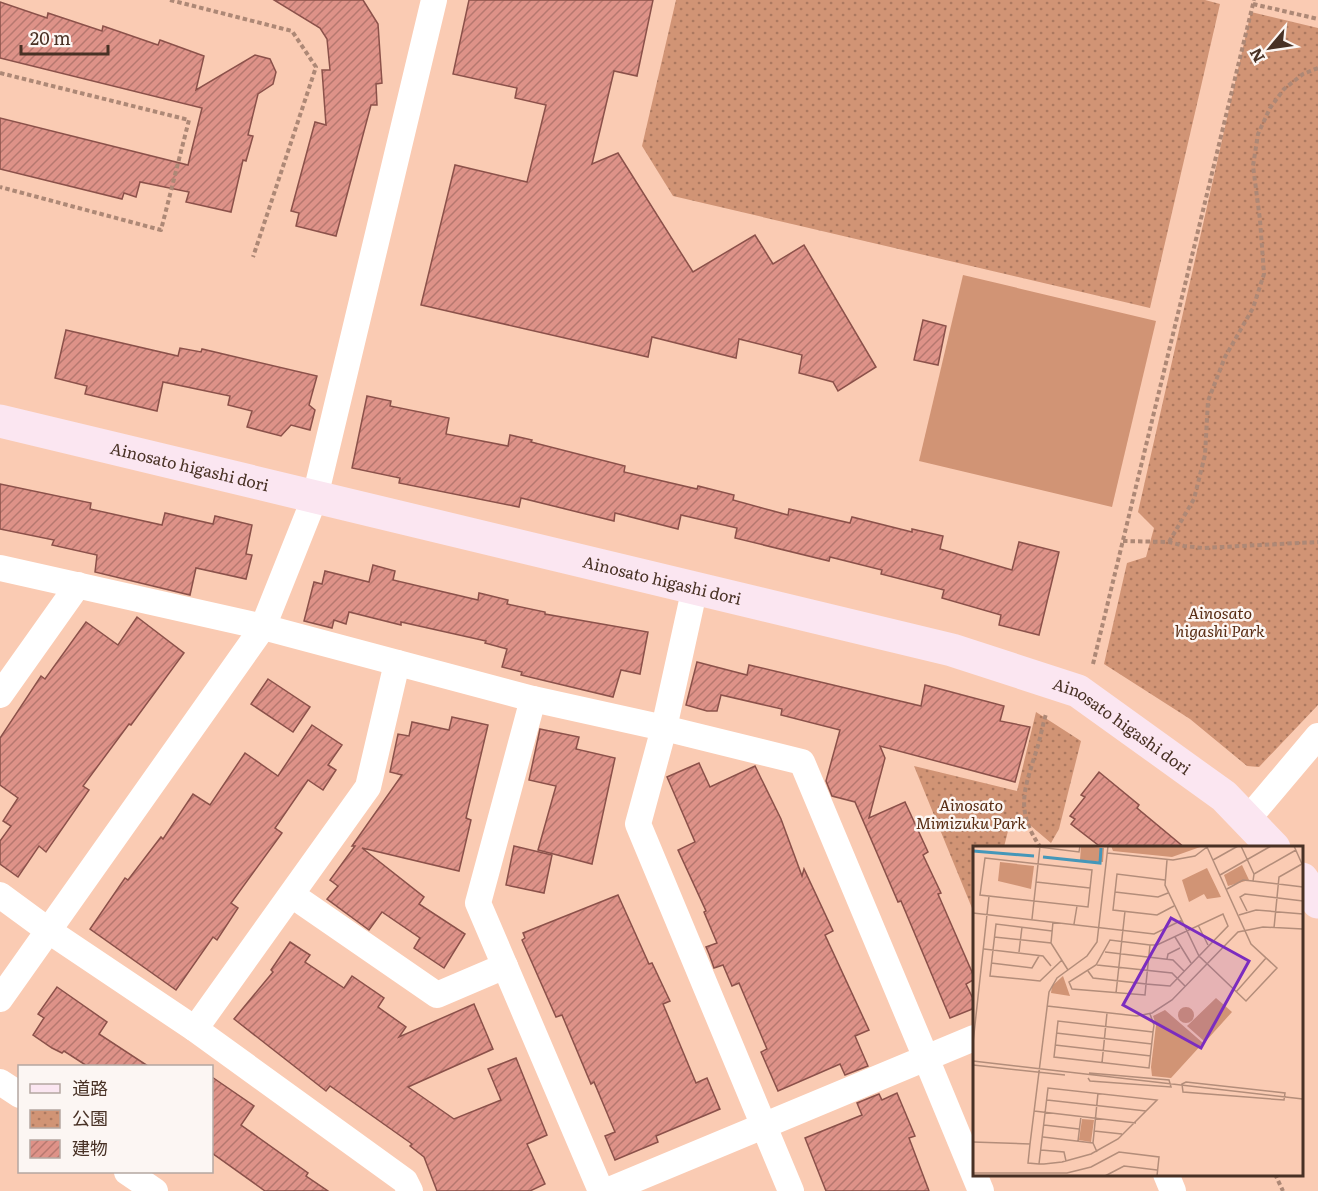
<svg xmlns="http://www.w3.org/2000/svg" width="1318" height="1191" font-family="Literata,'Noto Sans JP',serif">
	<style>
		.grass { fill: #d19475 }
		.park { fill: url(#park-dots) }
		.building { fill: url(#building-hatch); stroke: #8b514a; stroke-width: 1.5 }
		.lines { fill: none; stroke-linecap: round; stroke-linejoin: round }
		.path { stroke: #ad8876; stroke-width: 4; stroke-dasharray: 4.5 3; stroke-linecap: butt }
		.street { stroke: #fff; stroke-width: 26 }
		.secondary { stroke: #fbe6f1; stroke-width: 33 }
		.labels { text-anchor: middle; stroke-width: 5; stroke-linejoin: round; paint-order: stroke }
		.street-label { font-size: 16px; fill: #483125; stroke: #fcf6f3 }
		.park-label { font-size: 16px; font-style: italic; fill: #582c13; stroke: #fcf6f3 }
		.inset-river { fill: none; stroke: #4597b9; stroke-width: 3 }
		.inset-road { fill: none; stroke: #b38d7a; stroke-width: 1.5 }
		.view { fill: #7b2cbf; fill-opacity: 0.15; stroke: #7b2cbf; stroke-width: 3 }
		.inset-edge { fill: none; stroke: #483125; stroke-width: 3 }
	</style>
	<defs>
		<pattern id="park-dots" width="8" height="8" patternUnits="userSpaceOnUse" patternTransform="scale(1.5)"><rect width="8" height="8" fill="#d19475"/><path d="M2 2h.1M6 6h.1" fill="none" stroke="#ac7960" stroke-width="1.8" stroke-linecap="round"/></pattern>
		<pattern id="building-hatch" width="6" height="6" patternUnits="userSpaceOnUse" patternTransform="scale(1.5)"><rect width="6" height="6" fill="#de9288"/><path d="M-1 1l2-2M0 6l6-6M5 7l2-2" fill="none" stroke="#b6786f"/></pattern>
	</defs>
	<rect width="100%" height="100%" fill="#facbb3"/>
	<path class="grass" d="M963,275L1156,321L1112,507L919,461Z"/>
	<g class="park">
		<path d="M676,0H1205L1220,4L1150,308L673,196L642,146Z"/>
		<path d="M1251,12L1318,28V705L1259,767L1247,766L1190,719L1104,664L1127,563L1146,557L1154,528L1138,512Z"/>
		<path d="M1036,712L1081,741L1059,829L1051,843L1031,826L1010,823L1004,847L974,848V913L914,766L1017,791Z"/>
	</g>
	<g class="building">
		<path d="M274,0H363L378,24L382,83L376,84L377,105H371L336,236L296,226L299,213L291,211L315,122L326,125L322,70H330L327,39L320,28Z"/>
		<path d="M469,0H653L637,76L614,71L592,164L618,153L693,272L755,235L773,264L804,245L876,367L838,391L833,382L799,373L802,355L739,339L736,358L652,337L648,357L421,305L455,165L527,182L546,105L515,98L517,88L453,74Z"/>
		<path d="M0,2L47,18L48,13L102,31L103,26L158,45L160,40L204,56L196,90L255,55L270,59L276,72L273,84L258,94L248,135L253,136L246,161L243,160L231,212L186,202L189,192L140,182L136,197L124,193L122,199L0,169V118L188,165L202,108L0,58Z"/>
		<path d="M923,320L946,326L938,365L914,360Z"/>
		<path d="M66,330L178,356L180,348L201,352L202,349L317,376L309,405L315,410L310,430L291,425L281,436L247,427L252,411L228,405L230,396L163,382L157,411L85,394L87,386L55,378Z"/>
		<path d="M367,396L391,401L390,406L449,418L446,434L508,446L510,435L532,440L531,442L625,466L624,472L697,489L698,486L734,495L733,500L788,515L789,509L850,523L852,517L912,532V529L943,536L940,549L1012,570L1019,542L1059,552L1039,635L999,625L1001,615L942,598L944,590L881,574L882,570L830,557L829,561L735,538L737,528L681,515L678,529L615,513L614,521L521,498L519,507L399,483L400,478L352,468Z"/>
		<path d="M0,484L91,503L90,509L162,525L165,513L213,524L215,516L252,525L246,554L252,555L246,579L196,568L190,595L95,572L97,555L52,545L54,540L0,529Z"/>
		<path d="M373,565L395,571L393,580L478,600L479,593L508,600L507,604L545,612V614L648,632L640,674L621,670L613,697L521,675L522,672L502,667L507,649L485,643L486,641L401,622V625L349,612L346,624L334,620L332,628L304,621L314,582L322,584L325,571L369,582Z"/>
		<path d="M137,617L184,653L131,725L129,724L83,786L89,790L46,852L39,846L18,877L0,864V841L11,826L3,821L18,798L0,785V738L41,676L45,679L86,622L118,645Z"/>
		<path d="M697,662L747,675L749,665L921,706L925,685L1004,706L1000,721L1030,727L1015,782L880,746L885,758L869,818L905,802L928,852L923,855L941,893L938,894L975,979L966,984L975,1003V1008L950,1018L901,901L898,902L855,802L832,796L826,781L840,730L781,715L782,709L721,695L717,711H707L686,705Z"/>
		<path d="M268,679L310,707L293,732L251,704Z"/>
		<path d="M452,717L488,725L466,818L471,820L459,871L362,848L424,897L419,904L465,934L444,968L414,948L420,938L382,912L369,930L327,899L338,886L330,880L355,846H352L402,775L390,772L398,734L409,736L412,722L449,730Z"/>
		<path d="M312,725L342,745L328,765L336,770L323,790L308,780L275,828L282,833L231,903L238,908L217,940L213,937L176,990L90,929L125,878L128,880L161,837L163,839L193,794L210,805L245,753L278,776Z"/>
		<path d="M540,729L579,737L576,749L615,758L592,864L538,850L556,786L529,780Z"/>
		<path d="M699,763L710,787L755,766L781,819L802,876L804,869L833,931L825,935L869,1030L855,1036L868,1066L845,1075L840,1064L778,1091L761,1052L767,1049L739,983L732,986L723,965L714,968L709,954L706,947L717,943L704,912L706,911L678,850L695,842L667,777Z"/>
		<path d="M1099,772L1139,805L1137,808L1185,848H1102L1071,824L1075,819L1070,816L1085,797L1081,795Z"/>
		<path d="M514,846L552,855L544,893L506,885Z"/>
		<path d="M618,895L649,964L652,963L670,1001L663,1004L696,1083L707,1078L720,1109L656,1136L658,1142L615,1160L605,1136L615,1132L594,1082L591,1084L562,1015L556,1017L522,940L525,938L523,933Z"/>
		<path d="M290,942L310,955L305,962L344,988L352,976L384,998L378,1007L406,1027L399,1037L474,1004L493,1049L408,1087L454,1119L501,1100L488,1069L516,1058L547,1135L527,1144L545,1184L530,1191H437L424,1157L410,1146L412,1144L330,1086L326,1091L234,1019L273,972L271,970Z"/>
		<path d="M57,987L107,1022L99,1034L148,1066H87L64,1051L62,1053L52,1048L33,1035L44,1018L38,1014Z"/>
		<path d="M212,1077L254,1106L241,1125L308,1173L306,1176L328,1191H265L212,1153Z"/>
		<path d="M897,1093L915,1136L909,1138L929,1191H826L805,1138L862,1115L857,1103L879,1094L882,1100Z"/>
	</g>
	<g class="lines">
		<g class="path">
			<path d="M170,0L292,31L316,67L253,257"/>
			<path d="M1253,4L1318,19"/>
			<path d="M0,73L189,120L161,230L0,187"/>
			<path d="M1123,541L1169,542L1184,546L1203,548L1318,542"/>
			<path d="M1169,542L1194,499L1205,455L1208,401L1225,357L1253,308L1264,274L1260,220L1253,166L1258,134L1270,108L1284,89L1303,74L1318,68"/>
			<path d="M1093,664L1254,0"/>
			<path d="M1041,848C1016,812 1023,793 1035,755C1040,741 1042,727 1046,714"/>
			<path d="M1275,1174L1283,1191"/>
		</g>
		<g class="street">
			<path d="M0,568L263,627L533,699L664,728L802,762L926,1058L607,1191"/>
			<path d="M695,587L664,728L638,824L791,1191"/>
			<path d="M0,695L78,585"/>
			<path d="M533,699L478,903L601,1191"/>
			<path d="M1247,820L1318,736"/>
			<path d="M0,895L49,931L195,1029L405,1181L410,1191"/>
			<path d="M292,895L437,995L505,966"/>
			<path d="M0,999L263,627L315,497L434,0"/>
			<path d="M195,1029L368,787L397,663"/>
			<path d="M974,1038L926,1058L981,1191"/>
			<path d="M0,1082L20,1095"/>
			<path d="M127,1172L155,1191"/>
			<path d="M1166,1174L1173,1191"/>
		</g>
		<g class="secondary">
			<path id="s1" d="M0,421L952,650L1078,691L1224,796L1274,848"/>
			<path d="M1302,879L1318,902"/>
		</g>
	</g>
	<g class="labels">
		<g class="street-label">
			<text dy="6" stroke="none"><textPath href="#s1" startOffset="195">Ainosato higashi dori</textPath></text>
			<text dy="6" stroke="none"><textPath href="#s1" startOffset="681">Ainosato higashi dori</textPath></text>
			<text dy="6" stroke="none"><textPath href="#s1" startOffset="1167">Ainosato higashi dori</textPath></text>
		</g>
		<g class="park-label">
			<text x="1220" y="619">Ainosato<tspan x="1220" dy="18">higashi Park</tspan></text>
			<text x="971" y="811">Ainosato<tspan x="971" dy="18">Mimizuku Park</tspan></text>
		</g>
	</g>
	<g transform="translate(973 846)">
		<rect width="330" height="330" fill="#facbb3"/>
		<path d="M27,16L61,20L58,43L25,35ZM205 169a8 8 0 1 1 16 0a8 8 0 1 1-16 0Z" fill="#d19475"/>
		<path d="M108,0L131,2L130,16L107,14ZM138,0H230L199,11L140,5ZM269,19L276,34L255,40L251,29ZM234,22L248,51L234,53L231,48L216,56L209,34ZM90,130L97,150L78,147L79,140ZM243,152L259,166L232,196L214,180ZM192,164L230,197L198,232L179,230L178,221L183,179L180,170ZM109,273L121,274L118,296L106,294Z" fill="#d19475"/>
		<path class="inset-river" d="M0,5L61,10M70,11L127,17L128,2"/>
		<path class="inset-road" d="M58,0L106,6L107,0M268,0L281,28L280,35L330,41M321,0L329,18M134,7L200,14L222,10L234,1M12,12L119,24L115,61L7,49ZM194,14L192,39L226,110L273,155L304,122L278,98L234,1M240,14L265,0M281,28L323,4M247,29L298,0M192,34L144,28L140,64L184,69L201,60M63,36L117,42M254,43L270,34L280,35M142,46L185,51L195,47M274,65L267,51L272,48L330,55M0,67L181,88L209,74M250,68L255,80L197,140L173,138L177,99H184ZM266,69L283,64L330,68M59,73L67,0M101,78L104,60M225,79L235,99M301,82L306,31L329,18M79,85L23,78L17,130L67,135L89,114M21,91L78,97L95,124M202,91L218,117M78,97L80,76M11,103L70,110L78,120M46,106L49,81M132,106L200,114L211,125M194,113L195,108L207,102M18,117L59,122L66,110M124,119L199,127L212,140M115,125L120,132L173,138L172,149L99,143L96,136L123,119L137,94L177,99M263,146L293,112M143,147L152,65M74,160L164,170L179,167L199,154L265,86L290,81L330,83M177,168L181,179L180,186L176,222L81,211L85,175L180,186M83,187L179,198M0,197L16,50M82,199L178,210M0,215L330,253M129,217L134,167M0,219L92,229M115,232L117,235L198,241L196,234L116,227M213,236L312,247L311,254L210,246L209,238ZM74,254L173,265M61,265L163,277M71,279L106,283M121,285L149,288M70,291L120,297M105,295L108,270M0,296L57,298L76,146L84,132L114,110L124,96L135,0M57,298L55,317L66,318H71L89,316L118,308L145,293L184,254L75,242L66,318M68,304L91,306L93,315M124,306L120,297L125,247M0,327H94L118,321L146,306L186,311L184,330M132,330L151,320L184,324"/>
		<path class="view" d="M198,72L276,115L228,202L150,159Z"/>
		<rect width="330" height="330" class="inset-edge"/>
	</g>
	<rect x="18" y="1065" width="195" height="108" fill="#fcf6f3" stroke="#b4a7a1" stroke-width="1.5"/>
	<rect x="30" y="1084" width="30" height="9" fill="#fbe6f1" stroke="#b4a7a1" stroke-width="1.5"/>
	<text x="72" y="1095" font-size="18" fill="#483125">道路</text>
	<rect x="30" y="1110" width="30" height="18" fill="url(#park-dots)" stroke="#b4a7a1" stroke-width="1.5"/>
	<text x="72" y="1125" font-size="18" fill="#483125">公園</text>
	<rect x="30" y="1140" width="30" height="18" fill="url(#building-hatch)" stroke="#b4a7a1" stroke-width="1.5"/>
	<text x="72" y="1155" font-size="18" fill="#483125">建物</text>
	<g transform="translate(1270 48) rotate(241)" stroke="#fcf6f3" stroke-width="4.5" paint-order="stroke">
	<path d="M0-4.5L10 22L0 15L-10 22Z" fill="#483125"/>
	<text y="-9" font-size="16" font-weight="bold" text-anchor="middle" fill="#483125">N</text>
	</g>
	<path d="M21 45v9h87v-9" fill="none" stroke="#483125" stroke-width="3"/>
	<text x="30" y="45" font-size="18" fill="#483125" stroke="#fcf6f3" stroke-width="4.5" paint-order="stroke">20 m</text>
</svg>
